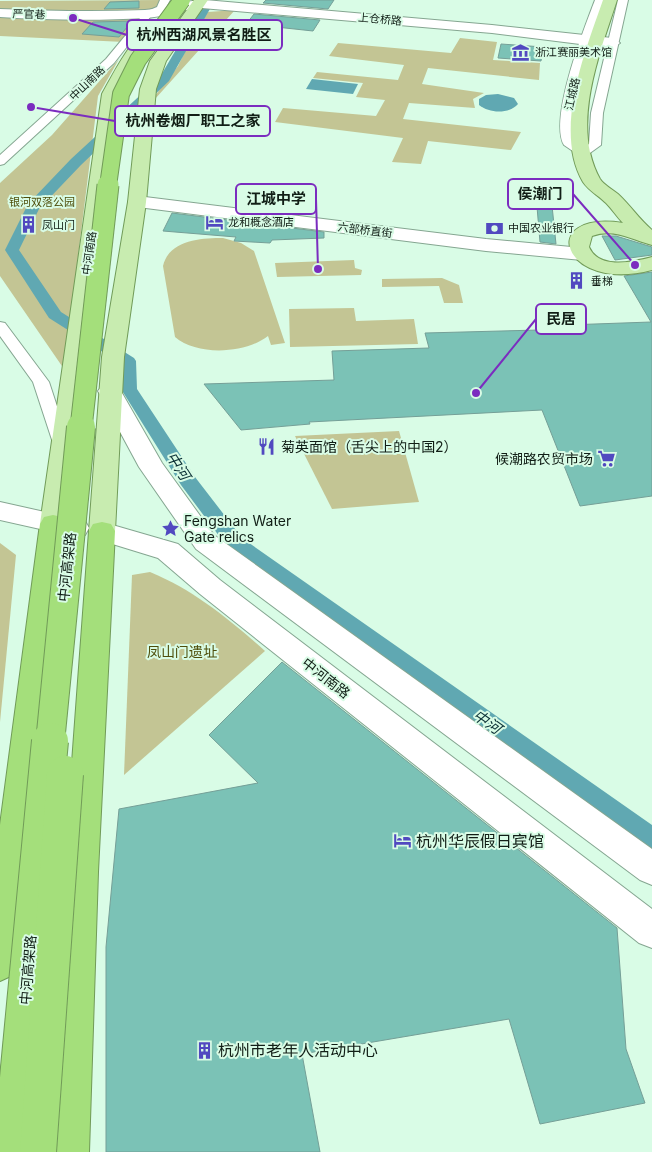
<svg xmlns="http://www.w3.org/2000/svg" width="652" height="1152" font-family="Inter,'Noto Sans SC',sans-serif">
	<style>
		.green { fill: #c3c594 }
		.water { fill: #60a8b2 }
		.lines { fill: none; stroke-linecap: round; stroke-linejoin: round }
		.canal { fill: #60a8b2; fill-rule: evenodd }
		.building { fill: #7bc2b6; stroke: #759f97 }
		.street-casing { stroke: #85a691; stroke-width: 2 }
		.secondary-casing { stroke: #85a691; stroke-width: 2 }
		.primary-casing { stroke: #719b58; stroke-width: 2 }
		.highway-casing { stroke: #719b58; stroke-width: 2 }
		.street { fill: #fff; fill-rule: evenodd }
		.secondary { fill: #fff; fill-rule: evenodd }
		.primary { fill: #c8ecb0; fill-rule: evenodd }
		.highway { fill: #a4df7b; fill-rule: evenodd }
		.highway-bridge-far3-casing { stroke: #719b58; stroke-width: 18; stroke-linecap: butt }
		.highway-bridge-far2-casing { stroke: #719b58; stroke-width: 23; stroke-linecap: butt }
		.highway-bridge-far1-casing { stroke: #719b58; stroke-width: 30; stroke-linecap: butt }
		.highway-bridge-casing { stroke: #719b58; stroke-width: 38; stroke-linecap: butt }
		.highway-bridge-far3 { stroke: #a4df7b; stroke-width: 16 }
		.highway-bridge-far2 { stroke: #a4df7b; stroke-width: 21 }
		.highway-bridge-far1 { stroke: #a4df7b; stroke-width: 28 }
		.highway-bridge { stroke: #a4df7b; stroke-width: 36 }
		.labels { text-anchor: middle; stroke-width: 4; stroke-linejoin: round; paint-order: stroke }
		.far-street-label { font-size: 11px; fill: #111e16; stroke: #d9fce6 }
		.far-poi-label { font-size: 11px; fill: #111e16; stroke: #d9fce6; text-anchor: start }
		.far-park-label { font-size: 11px; fill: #4e4e0b; stroke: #d9fce6 }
		.poi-label { font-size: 14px; fill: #111e16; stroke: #d9fce6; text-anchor: start }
		.street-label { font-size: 14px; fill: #111e16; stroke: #d9fce6 }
		.park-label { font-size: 14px; fill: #4e4e0b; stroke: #d9fce6 }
		.water-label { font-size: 15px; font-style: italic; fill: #0b3035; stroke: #d9fce6 }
		.near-poi-label { font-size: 16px; fill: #111e16; stroke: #d9fce6; text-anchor: start }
		.leader { fill: none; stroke: #7b2cbf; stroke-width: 2 }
		.callout-dot { fill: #7b2cbf; stroke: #d9fce6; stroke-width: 2 }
		.callout { fill: #d9fce6; stroke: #7b2cbf; stroke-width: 2 }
		.callout-label { font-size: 15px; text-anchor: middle; font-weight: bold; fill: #111e16 }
	</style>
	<rect width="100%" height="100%" fill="#d9fce6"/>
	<g class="green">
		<path d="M163,0L124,42L0,36V1Z"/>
		<path d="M235,10L155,99L154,97L178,66L201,19L208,12Z"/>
		<path d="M460,38L497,42L493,60L540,63L539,80L428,68L422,84L484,93L473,99L475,108L409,103L403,119L521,132L511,150L428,141L421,164L392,162L403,138L275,122L283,108L376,116L385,100L356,97L363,83L313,78L317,72L398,80L404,65L329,56L338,43L451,53Z"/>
		<path d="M119,59L98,96L64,369L0,276V183L52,135Z"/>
		<path d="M223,238L241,243L254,251L285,343L271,345L268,336C245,354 197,356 175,337L163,266C169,240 201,238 223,238Z"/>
		<path d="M354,260L355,268L362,270L361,275L277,277L275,263Z"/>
		<path d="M442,278L459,285L463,303H444L439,286L382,287V279Z"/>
		<path d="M354,308L356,321L414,319L418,344L290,347L289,309Z"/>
		<path d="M399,431L419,502L332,509L295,436Z"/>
		<path d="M0,543L16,555L0,722Z"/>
		<path d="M150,572C194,590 230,620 265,651L124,775L132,575Z"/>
	</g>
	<g class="water">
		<path d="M312,79L358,84L353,94L306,89Z"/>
		<path d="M498,94L514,98L518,104L516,106C506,114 489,113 479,105V99L486,95Z"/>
	</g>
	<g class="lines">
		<path class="canal" d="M205,0H215L169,81L81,165L39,209L19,250L61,312L134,358L136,361L137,389L195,477L242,538L652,825V850L643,847L228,548L181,485L121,389L120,363L49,318L5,250L28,204L71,159L160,77Z"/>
	</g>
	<g class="building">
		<path d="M266,0H334L328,9L263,3Z"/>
		<path d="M139,1V8L104,9L110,2Z"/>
		<path d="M254,14L320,20L313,31L276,27L270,35L240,32Z"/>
		<path d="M132,21L119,37L82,34L93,22Z"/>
		<path d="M501,44L543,47L541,61L498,58Z"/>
		<path d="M536,195L551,196L556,244L540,242Z"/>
		<path d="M172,213L324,232V238L272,240L270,243L234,241L236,237L163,231Z"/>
		<path d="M602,236H616L652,247V255L615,260Z"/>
		<path d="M652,272V496L580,506L542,410L309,422L310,424L241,430L204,384L334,380L332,351L429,348L425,333L539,330L538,326L651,322L624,276Z"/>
		<path d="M282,662L617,928L626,1049L645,1103L540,1124L509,1019L302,1054L320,1152H106V947L119,809L258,783L209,735Z"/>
	</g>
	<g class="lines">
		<defs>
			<g id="street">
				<path d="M160,0H170L164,11L151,16L114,63L4,164L0,165V155L106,59L145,12L157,7Z"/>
				<path d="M595,0H605C589,44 569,93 574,141L583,148L589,144L591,113L618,0H628L603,113L601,145L583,158L564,145C549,118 584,29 595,0Z"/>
				<path d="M0,322L5,323L49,382L70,446L68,450H56L54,446L33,382L0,336Z"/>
			</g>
			<g id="secondary">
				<path d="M205,0L492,25L612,38L620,43L612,48L492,33L202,8C182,9 164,17 146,18C97,21 48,20 0,17V9C48,11 97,12 145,10C165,9 182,0 205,0Z"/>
				<path d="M137,196L486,239L582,248L589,250L592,254L589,258L582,260L486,251L130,206L128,202L130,198Z"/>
				<path d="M110,384L118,386L162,463L214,535L652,849V885L640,880L196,549L139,467L98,391L102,386Z"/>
				<path d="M0,502L85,521L89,528L85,535L76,537L0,520Z"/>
				<path d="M102,522L178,544L220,580L652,909V948L639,943L200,594L158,558L93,538L89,531L93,524Z"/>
			</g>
			<g id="primary">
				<path d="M194,0H208L166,61L156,89L146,202L124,357L115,531L111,538L102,540L93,538L89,531L102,357L128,202L140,89L150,61Z"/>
				<path d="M603,0H617C600,53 570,125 600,179C604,185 612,189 618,194C630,205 639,219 652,230V245C632,240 615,228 592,236L589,247C599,270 633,262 652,257V270C563,294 535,210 623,223C617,217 612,209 606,203C598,195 589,191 583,182C553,130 585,52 603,0Z"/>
				<path d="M146,33L154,38L118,94L66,524L62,531L53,533L44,531L40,524L102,94C110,80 131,37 146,33Z"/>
			</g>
			<g id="highway">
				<path d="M53,515L62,517L66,524L18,963L13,975L0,981V825L40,524L44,517Z"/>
				<path d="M102,522L111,524L115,531L98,872L89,1152H49L64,872L89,531L93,524Z"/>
			</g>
		</defs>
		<use href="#street" class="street-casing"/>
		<use href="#secondary" class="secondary-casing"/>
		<use href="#primary" class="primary-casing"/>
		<use href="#highway" class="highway-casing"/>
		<use href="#street" class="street"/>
		<use href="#secondary" class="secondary"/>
		<use href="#primary" class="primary"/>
		<use href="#highway" class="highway"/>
		<defs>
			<path id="highway-bridge-far3" d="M108,186L121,94L138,60L182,0"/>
			<path id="highway-bridge-far2" d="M81,428L108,185"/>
			<path id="highway-bridge-far1" d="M50,743L81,427"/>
			<g id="highway-bridge">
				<path d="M11,1152L50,741"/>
				<path d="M38,1152L65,774"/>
			</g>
		</defs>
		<use href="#highway-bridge-far3" class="highway-bridge-far3-casing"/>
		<use href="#highway-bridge-far2" class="highway-bridge-far2-casing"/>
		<use href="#highway-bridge-far1" class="highway-bridge-far1-casing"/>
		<use href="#highway-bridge" class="highway-bridge-casing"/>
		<use href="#highway-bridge-far3" class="highway-bridge-far3"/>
		<use href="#highway-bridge-far2" class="highway-bridge-far2"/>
		<use href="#highway-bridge-far1" class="highway-bridge-far1"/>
		<use href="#highway-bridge" class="highway-bridge"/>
	</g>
	<defs>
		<symbol id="museum-bare" viewBox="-9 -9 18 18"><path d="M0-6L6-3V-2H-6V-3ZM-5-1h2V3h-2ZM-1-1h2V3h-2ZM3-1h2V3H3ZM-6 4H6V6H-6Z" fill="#5149c0" stroke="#d9fce6" stroke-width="2.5" paint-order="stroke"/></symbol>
		<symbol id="hotel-bare" viewBox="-9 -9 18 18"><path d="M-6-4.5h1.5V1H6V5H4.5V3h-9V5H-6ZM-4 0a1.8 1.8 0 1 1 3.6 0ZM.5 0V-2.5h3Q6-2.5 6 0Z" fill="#5149c0" stroke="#d9fce6" stroke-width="2.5" paint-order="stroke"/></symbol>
		<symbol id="building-bare" viewBox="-9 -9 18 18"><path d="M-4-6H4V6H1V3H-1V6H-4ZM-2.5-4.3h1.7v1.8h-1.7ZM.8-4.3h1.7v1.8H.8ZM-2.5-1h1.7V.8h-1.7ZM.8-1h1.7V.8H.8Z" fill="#5149c0" stroke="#d9fce6" stroke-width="2.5" paint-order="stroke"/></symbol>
		<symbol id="bank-bare" viewBox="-9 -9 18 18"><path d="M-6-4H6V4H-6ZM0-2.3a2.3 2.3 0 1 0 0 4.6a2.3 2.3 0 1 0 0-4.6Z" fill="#5149c0" stroke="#d9fce6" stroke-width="2.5" paint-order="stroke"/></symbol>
		<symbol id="restaurant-bare" viewBox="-9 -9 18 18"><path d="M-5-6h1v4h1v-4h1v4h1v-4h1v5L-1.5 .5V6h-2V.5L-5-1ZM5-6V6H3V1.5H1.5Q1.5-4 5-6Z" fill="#5149c0" stroke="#d9fce6" stroke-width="2.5" paint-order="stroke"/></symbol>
		<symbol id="supermarket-bare" viewBox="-9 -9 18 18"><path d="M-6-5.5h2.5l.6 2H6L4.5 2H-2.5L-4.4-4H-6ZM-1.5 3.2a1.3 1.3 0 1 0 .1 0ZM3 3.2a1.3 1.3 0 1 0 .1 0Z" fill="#5149c0" stroke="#d9fce6" stroke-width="2.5" paint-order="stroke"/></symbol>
		<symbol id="sight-bare" viewBox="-9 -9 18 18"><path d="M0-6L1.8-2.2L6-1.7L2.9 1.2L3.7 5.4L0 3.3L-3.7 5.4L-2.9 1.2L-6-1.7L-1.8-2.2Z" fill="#5149c0" stroke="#d9fce6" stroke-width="2.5" paint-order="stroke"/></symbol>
	</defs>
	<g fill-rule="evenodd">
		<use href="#museum-bare" x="508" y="40" width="25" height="25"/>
		<use href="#hotel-bare" x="202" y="210" width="25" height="25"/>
		<use href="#building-bare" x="16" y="212" width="25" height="25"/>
		<use href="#bank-bare" x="482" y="216" width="25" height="25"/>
		<use href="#building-bare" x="564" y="268" width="25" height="25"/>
		<use href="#restaurant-bare" x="254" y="434" width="25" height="25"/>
		<use href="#supermarket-bare" x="594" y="446" width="25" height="25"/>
		<use href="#sight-bare" x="158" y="516" width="25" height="25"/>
		<use href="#hotel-bare" x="390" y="828" width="25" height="25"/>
		<use href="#building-bare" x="192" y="1038" width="25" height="25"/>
	</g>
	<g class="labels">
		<g class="far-street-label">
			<text transform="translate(29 14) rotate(2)" y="4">严官巷</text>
			<text transform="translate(380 19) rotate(5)" y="4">上仓桥路</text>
			<text transform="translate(87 83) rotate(-44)" y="4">中山南路</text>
			<text transform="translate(572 94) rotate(-77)" y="4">江城路</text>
			<text transform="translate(365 230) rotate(7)" y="4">六部桥直街</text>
			<text transform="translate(89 253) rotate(-82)" y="4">中河南路</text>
		</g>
		<g class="far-poi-label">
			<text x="535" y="56">浙江赛丽美术馆</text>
			<text x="228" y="226">龙和概念酒店</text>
			<text x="42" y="229">凤山门</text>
			<text x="508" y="232">中国农业银行</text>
			<text x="591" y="285">垂梯</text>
		</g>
		<g class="far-park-label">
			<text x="42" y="206">银河双落公园</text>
		</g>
		<g class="poi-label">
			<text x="281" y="452">菊英面馆（舌尖上的中国2）</text>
			<text x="593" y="464" text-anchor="end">候潮路农贸市场</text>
			<text x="184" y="526">Fengshan Water<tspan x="184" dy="16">Gate relics</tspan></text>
		</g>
		<g class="street-label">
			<text transform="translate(67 567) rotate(-84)" y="5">中河高架路</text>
			<text transform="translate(326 678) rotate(38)" y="5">中河南路</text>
			<text transform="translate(28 970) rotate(-85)" y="5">中河高架路</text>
		</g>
		<g class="park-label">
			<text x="182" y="657">凤山门遗址</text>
		</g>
		<g class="water-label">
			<text transform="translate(178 466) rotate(57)" y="5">中河</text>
			<text transform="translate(487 722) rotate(35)" y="5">中河</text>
		</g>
		<g class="near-poi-label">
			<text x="416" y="847">杭州华辰假日宾馆</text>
			<text x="218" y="1056">杭州市老年人活动中心</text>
		</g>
	</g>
	<path class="leader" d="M73 18L127 35M31 107L115 121M635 265L573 194M318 269L316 199M476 393L536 319"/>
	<g class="callout-dot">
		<circle cx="73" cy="18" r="5"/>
		<circle cx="31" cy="107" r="5"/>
		<circle cx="635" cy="265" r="5"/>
		<circle cx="318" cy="269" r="5"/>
		<circle cx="476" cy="393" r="5"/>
	</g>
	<g class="callout">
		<rect x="127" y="20" width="155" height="30" rx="5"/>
		<rect x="115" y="106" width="155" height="30" rx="5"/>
		<rect x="508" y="179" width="65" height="30" rx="5"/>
		<rect x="236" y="184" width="80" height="30" rx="5"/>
		<rect x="536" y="304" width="50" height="30" rx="5"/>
	</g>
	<g class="callout-label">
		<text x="204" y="40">杭州西湖风景名胜区</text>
		<text x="193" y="126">杭州卷烟厂职工之家</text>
		<text x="540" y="199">侯潮门</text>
		<text x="276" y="204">江城中学</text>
		<text x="561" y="324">民居</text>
	</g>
</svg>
